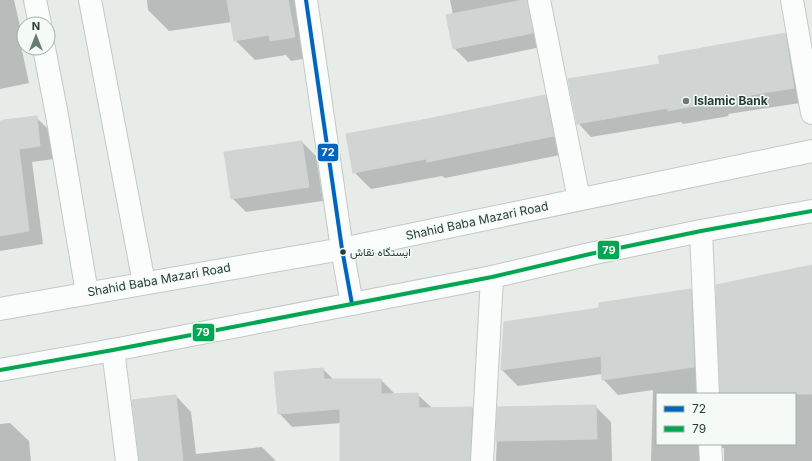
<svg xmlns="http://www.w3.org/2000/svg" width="812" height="461" font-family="Inter,Vazirmatn,sans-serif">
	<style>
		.shadow { fill: #0003 }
		.building { fill: #d0d4d2; stroke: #cfd5d2 }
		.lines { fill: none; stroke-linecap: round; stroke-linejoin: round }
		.street-casing { stroke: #c4c9c6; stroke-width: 24 }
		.secondary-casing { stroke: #c2c9c6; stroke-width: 24 }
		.street { stroke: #fbfcfc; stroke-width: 22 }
		.secondary { stroke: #fbfcfc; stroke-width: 22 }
		.bus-1-casing { stroke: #f5faf7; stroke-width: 7 }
		.bus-2-casing { stroke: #f5faf7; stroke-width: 7 }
		.bus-1 { stroke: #0065bd; stroke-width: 4 }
		.bus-2 { stroke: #00a651; stroke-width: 4 }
		.poi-dot { fill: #687c75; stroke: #f5faf7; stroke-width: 1.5 }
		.bus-dot { fill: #243f36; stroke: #f5faf7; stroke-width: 1.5 }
		.labels { text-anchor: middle; stroke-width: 3; stroke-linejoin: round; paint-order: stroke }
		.bus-label { font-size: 11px; fill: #243f36; stroke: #f5faf7; text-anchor: start }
		.poi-label { font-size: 12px; font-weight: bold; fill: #243f36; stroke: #f5faf7; text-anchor: start }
		.street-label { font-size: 12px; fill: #243f36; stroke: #f5faf7 }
		.line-badge { stroke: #f5faf7; stroke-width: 1.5 }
		.badge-label { font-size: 11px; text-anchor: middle; font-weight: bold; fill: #fff }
	</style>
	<rect width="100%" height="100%" fill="#e7ece9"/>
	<g class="shadow">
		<path d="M0,0H14L22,35L19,36L29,83L0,89Z"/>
		<path d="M147,0H298L314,57L291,61L286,55L255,60L235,40L232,22L169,31L148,10Z"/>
		<path d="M450,0H533L546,46L468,62L454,48L453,15Z"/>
		<path d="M785,34L798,47L807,102L728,114L729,116L683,124L681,122L591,137L578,123L661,65Z"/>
		<path d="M545,96L562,113L570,153L445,178L442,176L371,189L354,172Z"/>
		<path d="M36,117L50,131L54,159L32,162L43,244L0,251V122Z"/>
		<path d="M302,142L316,156L323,201L246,212L232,198Z"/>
		<path d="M812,268V461H724V448L719,449L713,461H651L653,390L618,395L603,379L602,374L518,386L502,370L505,323L600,309L691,290L706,306L710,394H657V444H795V394H721Z"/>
		<path d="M323,369L334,380H381L394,393V395L417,394L431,407V409L472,408L485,422L483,461H341V423L292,427L279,413Z"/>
		<path d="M176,396L191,412L196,454L262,447L276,461H140Z"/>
		<path d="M595,406L611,422L612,461H496L498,408Z"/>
		<path d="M10,423L29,441L31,461H0V424Z"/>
	</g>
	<g class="building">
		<path d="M227,0H288L295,37L270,41L269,35L234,41Z"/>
		<path d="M523,0H527L533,33L453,49L446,15Z"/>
		<path d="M785,33L794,88L715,101V102L668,111V108L577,124L568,79L660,64L658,56Z"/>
		<path d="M545,95L554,136L427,162L426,159L353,173L346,134L422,120Z"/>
		<path d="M37,116L40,146L19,149L29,231L0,236V121H3V120Z"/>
		<path d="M302,141L309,187L231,199L224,152Z"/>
		<path d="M812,265V394H720L716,285Z"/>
		<path d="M691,289L694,367L602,380L601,356L501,370L504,322L599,308V303Z"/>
		<path d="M323,368L324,379H381V394L418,393L419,408L472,407L470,461H340V409L278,414L274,372Z"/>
		<path d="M176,395L183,461H139L132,400Z"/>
		<path d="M596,405L597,439L496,441L497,407Z"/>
	</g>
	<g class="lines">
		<defs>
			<g id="street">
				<path d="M306,0L342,249L352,304"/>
				<path d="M539,0L579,199"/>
				<path d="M792,0L812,113"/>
				<path d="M701,231L708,394"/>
				<path d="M113,350L127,461"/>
				<path d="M710,444L711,461"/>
				<path d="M482,461L492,277"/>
			</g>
			<g id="secondary">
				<path d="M35,0L40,24"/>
				<path d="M90,0L144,283"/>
				<path d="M44,48L57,115L87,293"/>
				<path d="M0,309L342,249L812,151"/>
				<path d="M0,370L113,350L492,277L590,254L701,231L812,211"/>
			</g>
		</defs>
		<use href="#street" class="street-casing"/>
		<use href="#secondary" class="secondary-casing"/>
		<use href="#street" class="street"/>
		<use href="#secondary" class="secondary"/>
		<defs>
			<path id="bus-1" d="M306,0L342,249L352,304"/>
			<path id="bus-2" d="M0,370L113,350L492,277L590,254L701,231L812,211"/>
		</defs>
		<use href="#bus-1" class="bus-1-casing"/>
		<use href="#bus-2" class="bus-2-casing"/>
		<use href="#bus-1" class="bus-1"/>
		<use href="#bus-2" class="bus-2"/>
	</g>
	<circle class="poi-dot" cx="686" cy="101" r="4"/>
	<circle class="bus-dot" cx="343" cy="252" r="3.5"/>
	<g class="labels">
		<g class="bus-label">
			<text x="350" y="256">ایستگاه نقاش</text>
		</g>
		<g class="poi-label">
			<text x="694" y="105">Islamic Bank</text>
		</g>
		<g class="street-label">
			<text transform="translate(477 221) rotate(-12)" y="4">Shahid Baba Mazari Road</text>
			<text transform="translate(159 280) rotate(-10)" y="4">Shahid Baba Mazari Road</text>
		</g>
	</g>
	<g class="line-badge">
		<rect x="317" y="143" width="22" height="19" rx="4" fill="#0065bd"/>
		<rect x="597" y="240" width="23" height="20" rx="4" fill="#00a651"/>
		<rect x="192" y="323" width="23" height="19" rx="4" fill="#00a651"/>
	</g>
	<g class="badge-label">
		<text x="328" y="156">72</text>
		<text x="609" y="254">79</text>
		<text x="203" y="336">79</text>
	</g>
	<rect x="656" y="393" width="140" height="52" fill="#f5faf7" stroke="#a1afaa"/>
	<rect x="664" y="406" width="20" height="6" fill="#0065bd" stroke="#a1afaa"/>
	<text x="692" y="413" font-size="12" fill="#243f36">72</text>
	<rect x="664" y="426" width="20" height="6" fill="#00a651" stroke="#a1afaa"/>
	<text x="692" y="433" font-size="12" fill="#243f36">79</text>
	<g transform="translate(36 36)"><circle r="19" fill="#f5faf7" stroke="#a1afaa"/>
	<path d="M0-3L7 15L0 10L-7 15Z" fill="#687c75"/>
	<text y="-6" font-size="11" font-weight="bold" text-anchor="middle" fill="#243f36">N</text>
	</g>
</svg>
